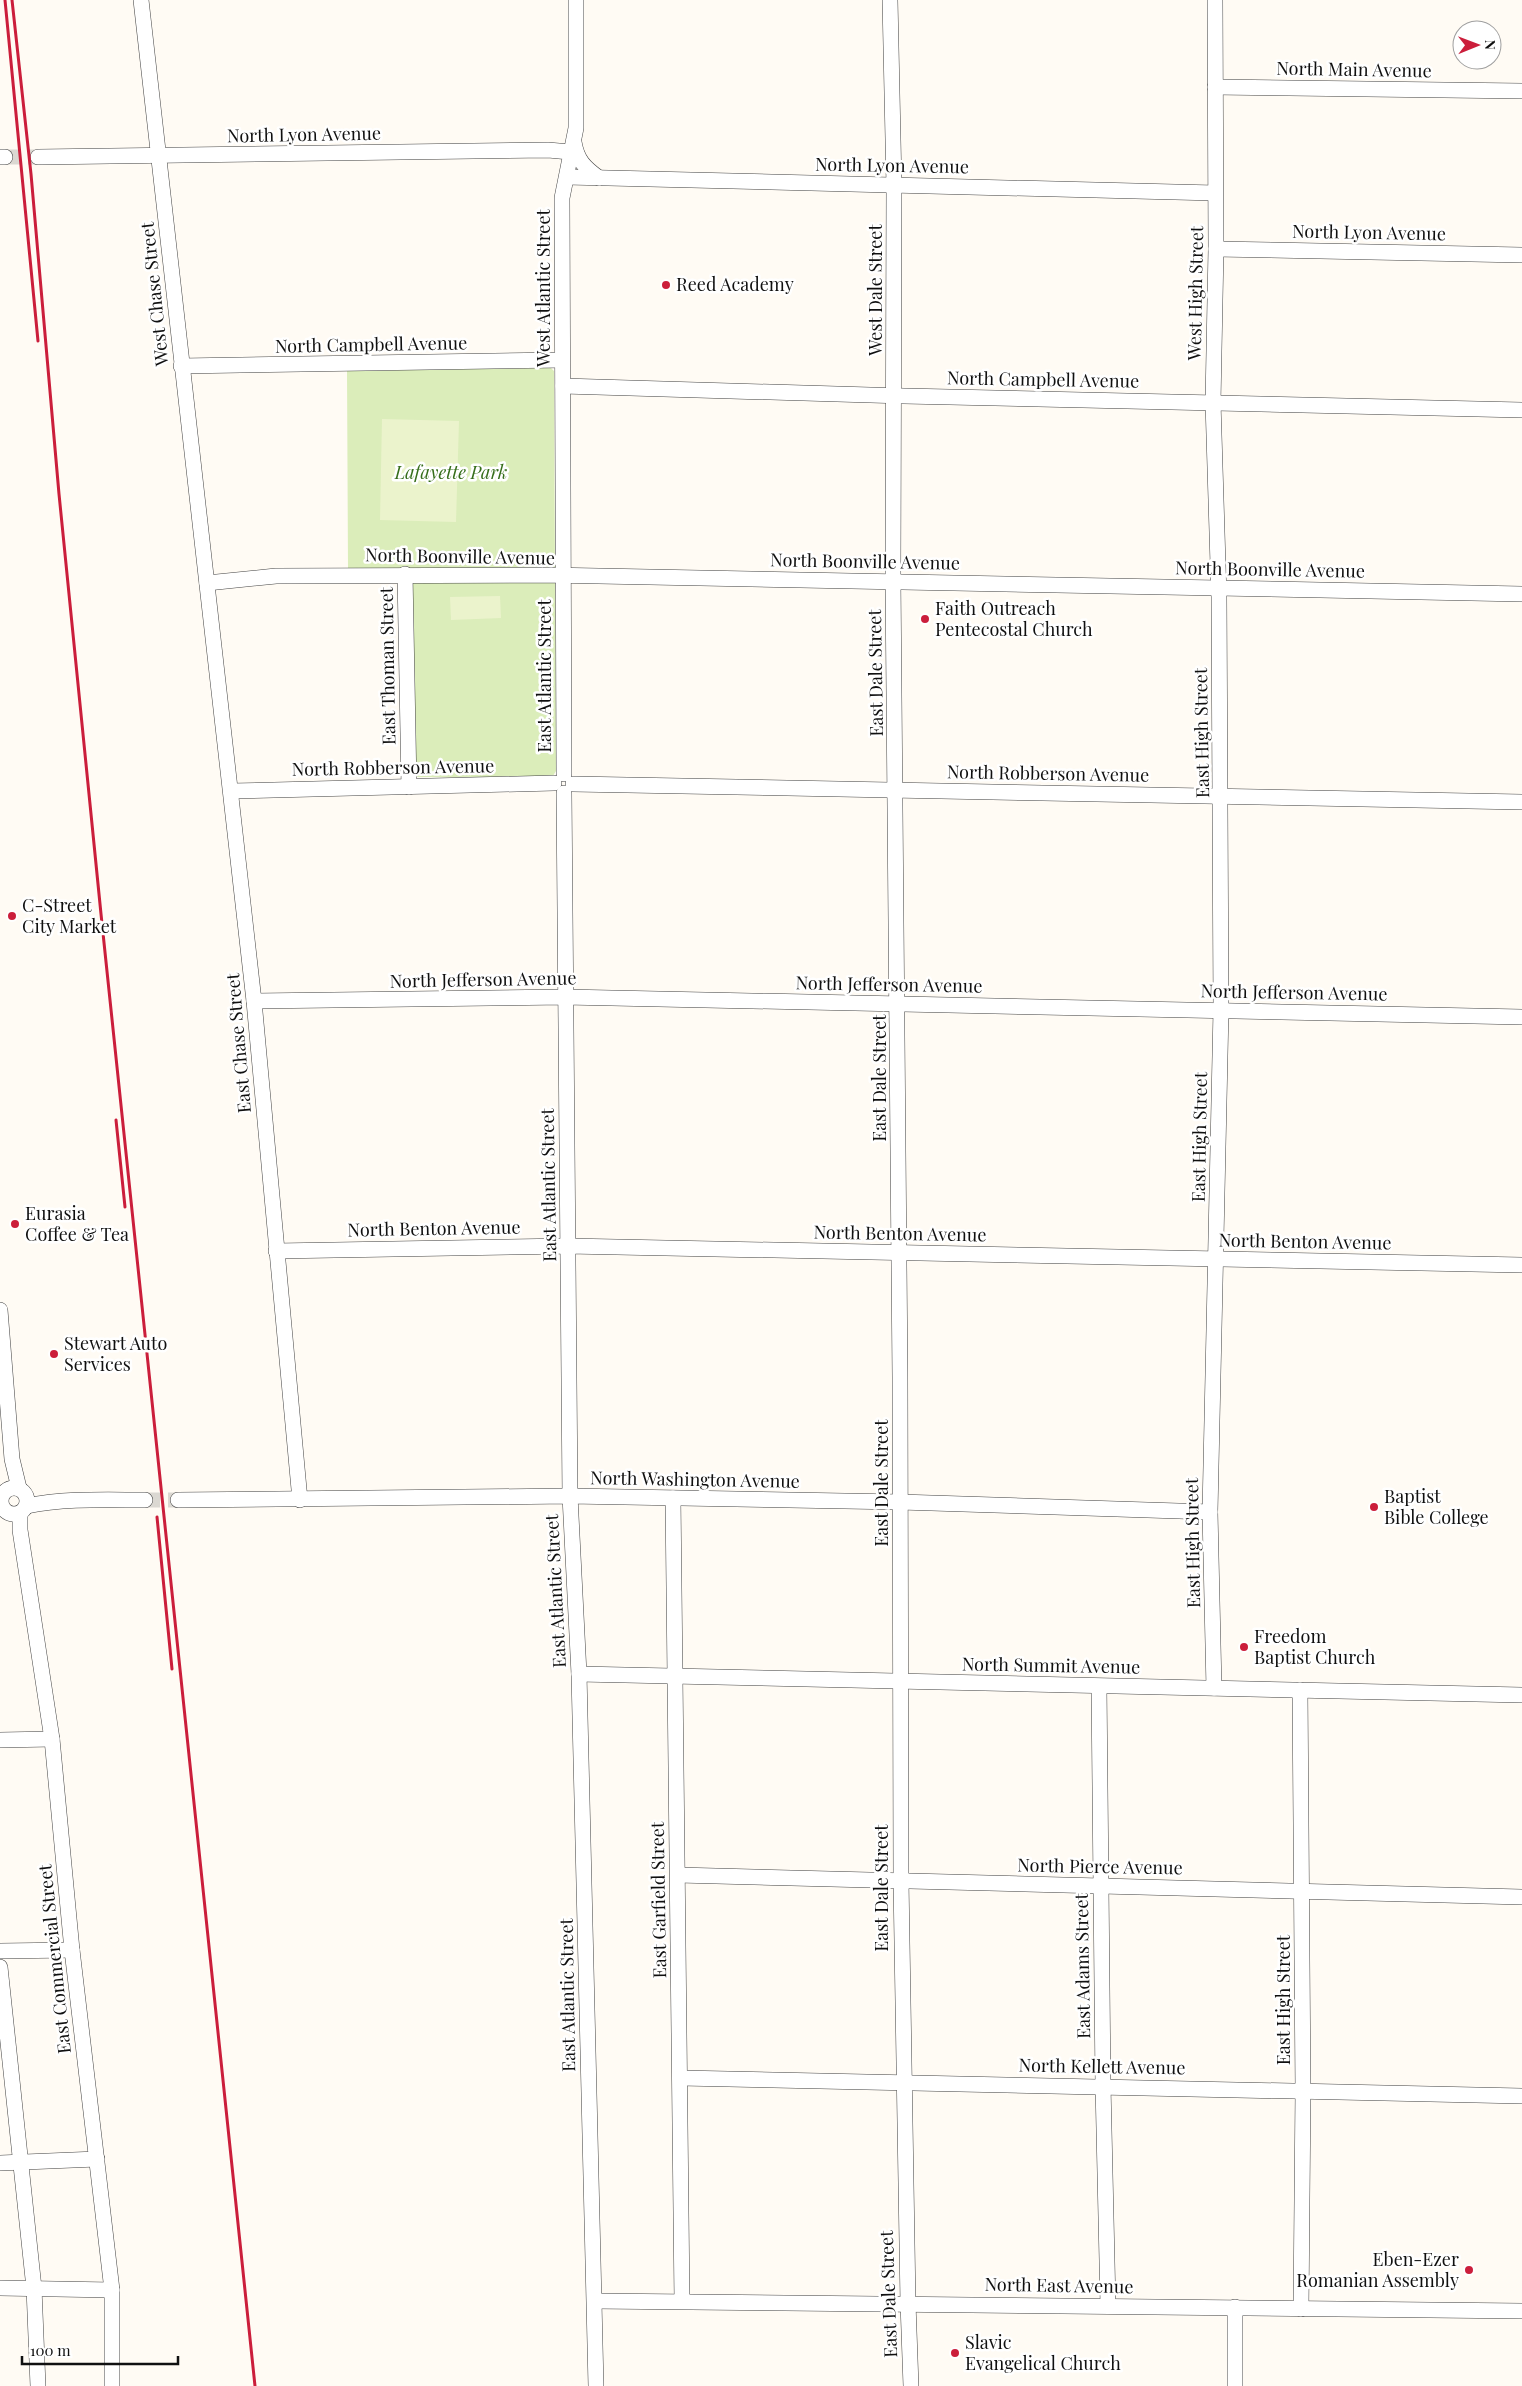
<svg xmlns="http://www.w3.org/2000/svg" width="1522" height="2386" font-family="'Playfair Display',serif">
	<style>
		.green { fill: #dbedba }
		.pitch { fill: #ebf3cc }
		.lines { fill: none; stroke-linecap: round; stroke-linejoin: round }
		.minor-tunnel { stroke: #dbd8d2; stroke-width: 15; stroke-dasharray: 15 8; stroke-linecap: butt }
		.minor-casing { stroke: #434343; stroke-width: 16 }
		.minor { stroke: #fff; stroke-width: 15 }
		.rail { stroke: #cb1e3b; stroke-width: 3 }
		.poi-dot { fill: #cb1e3b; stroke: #fff; stroke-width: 2 }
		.labels { text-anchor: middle; stroke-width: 5; stroke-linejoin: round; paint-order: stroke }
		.street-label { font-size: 18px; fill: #101010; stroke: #fff }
		.poi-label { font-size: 18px; fill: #101010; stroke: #fff; text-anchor: start }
		.park-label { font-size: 18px; font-style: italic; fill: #366e1b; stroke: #fff }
	</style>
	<rect width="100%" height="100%" fill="#fffbf4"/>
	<path class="green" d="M551,368L554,371L556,771L553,776L544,778L416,777L410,568H348L347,371Z"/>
	<g class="pitch">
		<path d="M382,419L459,421L456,522L380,520Z"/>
		<path d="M500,596L501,618L451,620L450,597Z"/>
	</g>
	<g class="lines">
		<g class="minor-tunnel">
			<path d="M5,157H38"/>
			<path d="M145,1500H178"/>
		</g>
		<defs>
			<g id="minor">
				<path d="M141,0L254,1001L300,1500"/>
				<path d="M890,0L894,185L893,580L900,1377L901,1881L908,2303L911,2386"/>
				<path d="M1215,87L1522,91"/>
				<path d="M574,142C577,160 584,167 599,178"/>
				<path d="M0,157H5"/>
				<path d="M38,157L548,150L570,152"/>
				<path d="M567,177L1215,193"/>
				<path d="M1216,249L1522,255"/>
				<path d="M181,366L562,360"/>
				<path d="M563,386L904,396L1522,410"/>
				<path d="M405,574L409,787"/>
				<path d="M207,583L276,576L548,575L1522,594"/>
				<path d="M564,774L562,198L576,128V0"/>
				<path d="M573,784L1522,802"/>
				<path d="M232,791L554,783"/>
				<path d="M564,793L570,1496L579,1674L596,2386"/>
				<path d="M254,1001L565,997L1522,1017"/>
				<path d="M276,1251L568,1246L1522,1265"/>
				<path d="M0,1310L12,1459L19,1488"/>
				<circle cx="14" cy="1501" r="13"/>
				<path d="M673,1498L682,2301"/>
				<path d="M178,1500L570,1496L900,1502L1210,1512"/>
				<path d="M27,1506C65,1498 106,1500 145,1500"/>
				<path d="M20,1513V1530L52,1739L72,1950L112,2290V2386"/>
				<path d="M579,1674L1522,1695"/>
				<path d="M1099,1687L1103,2085L1108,2305"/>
				<path d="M1214,1688L1210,1512L1221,1010L1219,597L1213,402L1216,249L1215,0"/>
				<path d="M1300,1690L1303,2091L1301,2309"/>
				<path d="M0,1740L52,1739"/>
				<path d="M678,1875L1522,1897"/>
				<path d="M0,1951L72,1950"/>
				<path d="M0,1967L34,2288L38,2386"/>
				<path d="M681,2078L1522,2096"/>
				<path d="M0,2163L97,2159"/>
				<path d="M0,2288L112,2290"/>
				<path d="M595,2301L1522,2311"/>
				<path d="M1235,2307V2386"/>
			</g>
		</defs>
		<use href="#minor" class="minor-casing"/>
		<use href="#minor" class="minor"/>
		<g class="rail">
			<path d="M5,0L38,341"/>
			<path d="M12,0L31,174L59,494L101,914L255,2386"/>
			<path d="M116,1120L125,1207"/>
			<path d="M157,1517L172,1669"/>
		</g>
	</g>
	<g class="poi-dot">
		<circle cx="666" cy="285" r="5"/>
		<circle cx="925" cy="619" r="5"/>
		<circle cx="12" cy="916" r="5"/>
		<circle cx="15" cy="1224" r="5"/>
		<circle cx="54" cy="1354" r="5"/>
		<circle cx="1374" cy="1507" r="5"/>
		<circle cx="1244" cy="1647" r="5"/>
		<circle cx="1469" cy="2270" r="5"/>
		<circle cx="955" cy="2353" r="5"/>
	</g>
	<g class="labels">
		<g class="street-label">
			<text transform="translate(1354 70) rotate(1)" y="6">North Main Avenue</text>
			<text transform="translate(304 135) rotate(-1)" y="6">North Lyon Avenue</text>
			<text transform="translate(892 166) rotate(1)" y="6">North Lyon Avenue</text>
			<text transform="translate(1369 233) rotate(1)" y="6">North Lyon Avenue</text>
			<text transform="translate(544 288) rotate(-90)" y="6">West Atlantic Street</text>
			<text transform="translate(876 290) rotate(-90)" y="6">West Dale Street</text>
			<text transform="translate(1196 293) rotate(-89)" y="6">West High Street</text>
			<text transform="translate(155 294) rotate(-96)" y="6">West Chase Street</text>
			<text transform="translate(371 345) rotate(-1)" y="6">North Campbell Avenue</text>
			<text transform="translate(1043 380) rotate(1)" y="6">North Campbell Avenue</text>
			<text transform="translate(460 557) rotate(1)" y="6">North Boonville Avenue</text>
			<text transform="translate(865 562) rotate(1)" y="6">North Boonville Avenue</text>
			<text transform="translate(1270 570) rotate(1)" y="6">North Boonville Avenue</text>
			<text transform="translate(388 666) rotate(-91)" y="6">East Thoman Street</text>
			<text transform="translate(876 673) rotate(-91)" y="6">East Dale Street</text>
			<text transform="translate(545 676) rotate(-90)" y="6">East Atlantic Street</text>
			<text transform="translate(1202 733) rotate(-91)" y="6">East High Street</text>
			<text transform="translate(393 768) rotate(-1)" y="6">North Robberson Avenue</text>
			<text transform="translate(1048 774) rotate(1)" y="6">North Robberson Avenue</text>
			<text transform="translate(483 980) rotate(-1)" y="6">North Jefferson Avenue</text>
			<text transform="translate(889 985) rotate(1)" y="6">North Jefferson Avenue</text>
			<text transform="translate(1294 993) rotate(1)" y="6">North Jefferson Avenue</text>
			<text transform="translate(239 1043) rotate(-95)" y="6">East Chase Street</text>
			<text transform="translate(880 1078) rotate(-90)" y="6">East Dale Street</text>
			<text transform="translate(1200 1137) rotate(-89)" y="6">East High Street</text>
			<text transform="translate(549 1185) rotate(-91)" y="6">East Atlantic Street</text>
			<text transform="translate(434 1229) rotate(-1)" y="6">North Benton Avenue</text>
			<text transform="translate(900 1234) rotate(1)" y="6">North Benton Avenue</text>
			<text transform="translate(1305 1242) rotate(1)" y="6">North Benton Avenue</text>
			<text transform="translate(695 1480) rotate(1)" y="6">North Washington Avenue</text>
			<text transform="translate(882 1483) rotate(-90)" y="6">East Dale Street</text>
			<text transform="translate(1193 1543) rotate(-91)" y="6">East High Street</text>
			<text transform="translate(556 1591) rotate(-93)" y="6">East Atlantic Street</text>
			<text transform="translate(1051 1666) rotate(1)" y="6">North Summit Avenue</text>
			<text transform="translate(1100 1867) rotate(1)" y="6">North Pierce Avenue</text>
			<text transform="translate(882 1888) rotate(-90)" y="6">East Dale Street</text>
			<text transform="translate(659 1900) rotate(-91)" y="6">East Garfield Street</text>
			<text transform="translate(55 1959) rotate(-96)" y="6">East Commercial Street</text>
			<text transform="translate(1083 1966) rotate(-91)" y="6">East Adams Street</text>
			<text transform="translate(568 1995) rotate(-91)" y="6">East Atlantic Street</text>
			<text transform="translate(1284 2000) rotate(-90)" y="6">East High Street</text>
			<text transform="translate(1102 2067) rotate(1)" y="6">North Kellett Avenue</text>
			<text transform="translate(1059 2286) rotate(1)" y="6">North East Avenue</text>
			<text transform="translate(889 2294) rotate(-92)" y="6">East Dale Street</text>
		</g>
		<g class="poi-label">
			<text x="676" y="291">Reed Academy</text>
			<text x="935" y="615">Faith Outreach<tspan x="935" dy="21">Pentecostal Church</tspan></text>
			<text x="22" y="912">C-Street<tspan x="22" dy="21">City Market</tspan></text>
			<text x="25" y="1220">Eurasia<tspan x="25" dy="21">Coffee &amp; Tea</tspan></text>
			<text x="64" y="1350">Stewart Auto<tspan x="64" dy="21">Services</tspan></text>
			<text x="1384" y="1503">Baptist<tspan x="1384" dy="21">Bible College</tspan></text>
			<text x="1254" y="1643">Freedom<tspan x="1254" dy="21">Baptist Church</tspan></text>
			<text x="1459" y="2266" text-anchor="end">Eben-Ezer<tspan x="1459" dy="21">Romanian Assembly</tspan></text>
			<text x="965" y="2349">Slavic<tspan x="965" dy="21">Evangelical Church</tspan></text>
		</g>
		<g class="park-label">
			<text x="451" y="479">Lafayette Park</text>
		</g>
	</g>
	<g transform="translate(1477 45) rotate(89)"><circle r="24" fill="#ffffff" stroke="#9f9f9f"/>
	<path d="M0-4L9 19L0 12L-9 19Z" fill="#cb1e3b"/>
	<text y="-8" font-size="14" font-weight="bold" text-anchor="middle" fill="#101010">N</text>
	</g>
	<path d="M22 2356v8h156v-8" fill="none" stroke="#101010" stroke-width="2.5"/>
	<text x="30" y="2356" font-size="15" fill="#101010" stroke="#ffffff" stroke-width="4" paint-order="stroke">100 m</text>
</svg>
